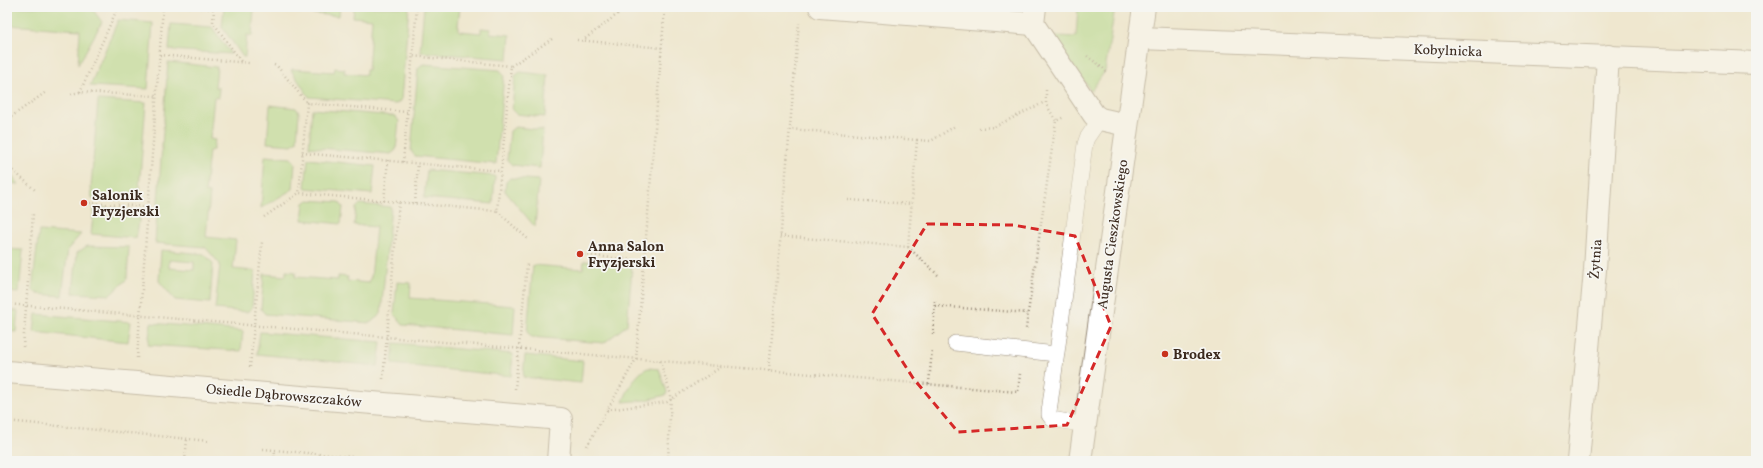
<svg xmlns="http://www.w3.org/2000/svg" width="1763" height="468" font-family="Vollkorn,serif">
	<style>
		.green { fill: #abd885; stroke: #738152; fill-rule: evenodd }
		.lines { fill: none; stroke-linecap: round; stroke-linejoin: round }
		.service-casing { stroke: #958876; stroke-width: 16 }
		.minor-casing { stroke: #958876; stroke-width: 24 }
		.tertiary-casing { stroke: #958876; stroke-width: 24 }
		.path { stroke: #958876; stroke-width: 2.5; stroke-dasharray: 1 3; stroke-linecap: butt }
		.service { stroke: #fff; stroke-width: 15 }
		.minor { stroke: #fff; stroke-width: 22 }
		.tertiary { stroke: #fff; stroke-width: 22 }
		.marked { fill: none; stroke: #d62828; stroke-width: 3; stroke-dasharray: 8 5; stroke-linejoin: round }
		.poi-dot { fill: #c8321e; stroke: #f6f6f2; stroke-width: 1.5 }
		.labels { text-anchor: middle; stroke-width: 3.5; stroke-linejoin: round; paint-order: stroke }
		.street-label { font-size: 14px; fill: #3b2a1e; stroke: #f6f6f2 }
		.poi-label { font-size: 14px; font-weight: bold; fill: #3b2a1e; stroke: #f6f6f2; text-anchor: start }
	</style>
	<rect width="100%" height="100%" fill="#f6f6f2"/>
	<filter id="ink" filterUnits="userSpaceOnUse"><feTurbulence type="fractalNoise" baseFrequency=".025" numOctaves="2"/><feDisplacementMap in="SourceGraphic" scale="8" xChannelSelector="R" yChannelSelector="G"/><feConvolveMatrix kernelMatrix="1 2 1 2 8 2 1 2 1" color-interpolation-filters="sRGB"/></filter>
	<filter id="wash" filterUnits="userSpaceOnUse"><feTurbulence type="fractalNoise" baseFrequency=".012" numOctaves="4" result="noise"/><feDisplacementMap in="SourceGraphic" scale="16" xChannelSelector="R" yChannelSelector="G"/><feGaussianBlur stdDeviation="0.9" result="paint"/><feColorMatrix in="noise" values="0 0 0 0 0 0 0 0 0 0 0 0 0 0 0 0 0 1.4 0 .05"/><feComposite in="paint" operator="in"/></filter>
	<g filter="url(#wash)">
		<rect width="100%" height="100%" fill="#efe7cf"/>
		<g class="green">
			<path d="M7,7H91L102,22L78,65L80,30L7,25Z"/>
			<path d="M224,7H340L339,16L254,9L252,36L247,35L245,57H243L222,27Z"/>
			<path d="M354,7H409L401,100L396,104L309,97L291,70L292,69L334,72L335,68L345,69L344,73L366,75V70H368L372,19L353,17Z"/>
			<path d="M424,7H460L458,26H459V31L481,33V28L491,29L490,33L510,35L508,59L420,52Z"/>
			<path d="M1078,7H1115L1105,71L1091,91L1056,42L1057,36L1076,37Z"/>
			<path d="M118,20L153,23L148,89L90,86Z"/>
			<path d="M171,24L212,27L231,54L169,50Z"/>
			<path d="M168,62L217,67L215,87L219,88L218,98L214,97L210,139L215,140L213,150L209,151L205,192L210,193L206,237L236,240L233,269L255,271L252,308L247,312L215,309L220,264L205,247L155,243Z"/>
			<path d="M423,64L500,70L504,75L496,164L415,156L411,151L418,68Z"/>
			<path d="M520,72L548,75L545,117L516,114L512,110L515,76Z"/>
			<path d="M98,100L146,103L138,201L92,198L91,187Z"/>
			<path d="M270,105L296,108L299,112L297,141L292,145L267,143Z"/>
			<path d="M312,109L395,116L399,121L396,150L391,154L309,147Z"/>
			<path d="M515,127L543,130L540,168L512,165L507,160L510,131Z"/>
			<path d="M265,156L291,158L295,163L293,189L261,208Z"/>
			<path d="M308,159L375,166L372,194L305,188Z"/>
			<path d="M427,170L495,176L493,204L424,198Z"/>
			<path d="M7,171L19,184L7,183Z"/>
			<path d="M510,178L539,180L535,227L505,191L506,182Z"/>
			<path d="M308,200L339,202L343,207L341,224L302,220L304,203Z"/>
			<path d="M360,204L391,207L381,314L370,323L265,314L261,309L264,274L286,276V271L296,272L295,277L338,280V276L348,277L347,281L369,283L370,278H371L376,227L354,225L356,208Z"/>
			<path d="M94,207L141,211L136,238L91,234Z"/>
			<path d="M39,231L81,234L68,249L62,296L38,294L32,290Z"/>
			<path d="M87,246L129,247L127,279L110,295L73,293L77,253Z"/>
			<path d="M7,249L23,250L19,293L7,292Z"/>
			<path d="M161,250L204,254L213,263L210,303L175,300L159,281ZM169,260L194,262V270L169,268Z"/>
			<path d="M584,261L628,264L632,269L627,325L604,343L531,337L527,332L533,265L583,269Z"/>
			<path d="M397,282L411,283L410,298L515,306L513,335L403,325L394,314Z"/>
			<path d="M7,310L18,311L16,332L7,331Z"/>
			<path d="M36,314L131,322L128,342L34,332Z"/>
			<path d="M151,323L243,331L241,351L148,345Z"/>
			<path d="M260,332L381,342L378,366L257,354Z"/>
			<path d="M394,343L513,354L511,376L392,364Z"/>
			<path d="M525,355L583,361L581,383L523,377Z"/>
			<path d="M648,368L659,369L667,392L666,395L646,400L623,402C627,391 636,372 648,368Z"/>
		</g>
	</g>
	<g filter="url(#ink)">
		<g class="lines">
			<defs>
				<g id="service">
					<path d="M955,343L1056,354"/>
					<path d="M1085,425L1052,419L1049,415V412L1085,144L1087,138L1100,119"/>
				</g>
				<g id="minor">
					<path d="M820,7L1033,24L1035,7"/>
					<path d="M1033,24L1094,115L1100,119L1127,125"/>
					<path d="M1140,38L1756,63"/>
					<path d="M7,372L561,419L558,461"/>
					<path d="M1578,461L1595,270L1608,56"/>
				</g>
				<path id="tertiary" d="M1080,461L1144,7"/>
			</defs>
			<use href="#service" class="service-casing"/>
			<use href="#minor" class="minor-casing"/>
			<use href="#tertiary" class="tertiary-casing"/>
			<g class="path">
				<path d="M188,7L214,9V7"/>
				<path d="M214,9L213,22L242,63"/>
				<path d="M577,40L662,48"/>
				<path d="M582,41L627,7"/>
				<path d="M160,55L249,63"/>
				<path d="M1087,56L1103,68L1108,74"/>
				<path d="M274,65L277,66L307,103"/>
				<path d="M511,66L552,39"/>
				<path d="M1046,90V104L1056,121"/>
				<path d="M80,92L118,7"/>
				<path d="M71,94L80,92L157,96"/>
				<path d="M407,112L307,103L299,193L497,211L511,66L412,56"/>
				<path d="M7,119V129"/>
				<path d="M8,119L46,92"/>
				<path d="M979,128L994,127L1045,102"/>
				<path d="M917,140L931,141L955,126"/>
				<path d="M302,153L501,171"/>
				<path d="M403,162L417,7"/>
				<path d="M7,165L35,190"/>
				<path d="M848,200L911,204"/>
				<path d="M384,201L388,160"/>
				<path d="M90,203L148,207"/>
				<path d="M415,203L418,163"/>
				<path d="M497,211L529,240"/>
				<path d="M264,217L299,193"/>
				<path d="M780,236L908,247L917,140L790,129"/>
				<path d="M908,247L938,275"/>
				<path d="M584,255L644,261"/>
				<path d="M7,304L1018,392L1020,374"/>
				<path d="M935,306L1028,313L1026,329"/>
				<path d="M1028,313L1056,121L1064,117"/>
				<path d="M933,334L935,300"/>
				<path d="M23,347L33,214"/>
				<path d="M137,358L163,7"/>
				<path d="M660,361L671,395L668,461"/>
				<path d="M250,367L262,242"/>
				<path d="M769,370L799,23"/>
				<path d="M383,379L399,202"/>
				<path d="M929,384L932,349"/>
				<path d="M515,389L527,264"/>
				<path d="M607,410L667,402L721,367"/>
				<path d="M7,421L209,441"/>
				<path d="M587,446L636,359L665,7"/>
				<path d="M263,449L396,461"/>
				<path d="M185,461L187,439"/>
				<path d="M274,461L275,450"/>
			</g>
			<use href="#service" class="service"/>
			<use href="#minor" class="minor"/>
			<use href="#tertiary" class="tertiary"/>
		</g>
	</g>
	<path d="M0 0H1763V468H0ZM927,224L1013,225L1075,236L1111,326L1067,425L958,432L913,378L872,314Z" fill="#efe7cf" fill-opacity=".55" fill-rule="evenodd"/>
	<path class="marked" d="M927,224L1013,225L1075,236L1111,326L1067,425L958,432L913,378L872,314Z"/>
	<g class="poi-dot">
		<circle cx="84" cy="203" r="4"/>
		<circle cx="580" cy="254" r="4"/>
		<circle cx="1165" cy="354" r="4"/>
	</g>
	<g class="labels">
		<g class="street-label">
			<text transform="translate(1448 50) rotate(2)" y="5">Kobylnicka</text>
			<text transform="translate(1112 234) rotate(-82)" y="5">Augusta Cieszkowskiego</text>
			<text transform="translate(1595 259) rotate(-86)" y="5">Żytnia</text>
			<text transform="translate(284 395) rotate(5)" y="5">Osiedle Dąbrowszczaków</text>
		</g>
		<g class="poi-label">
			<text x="92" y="200">Salonik<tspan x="92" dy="16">Fryzjerski</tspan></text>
			<text x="588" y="251">Anna Salon<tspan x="588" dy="16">Fryzjerski</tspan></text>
			<text x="1173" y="359">Brodex</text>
		</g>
	</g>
	<rect width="1763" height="468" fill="none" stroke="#f6f6f2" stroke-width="24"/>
</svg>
